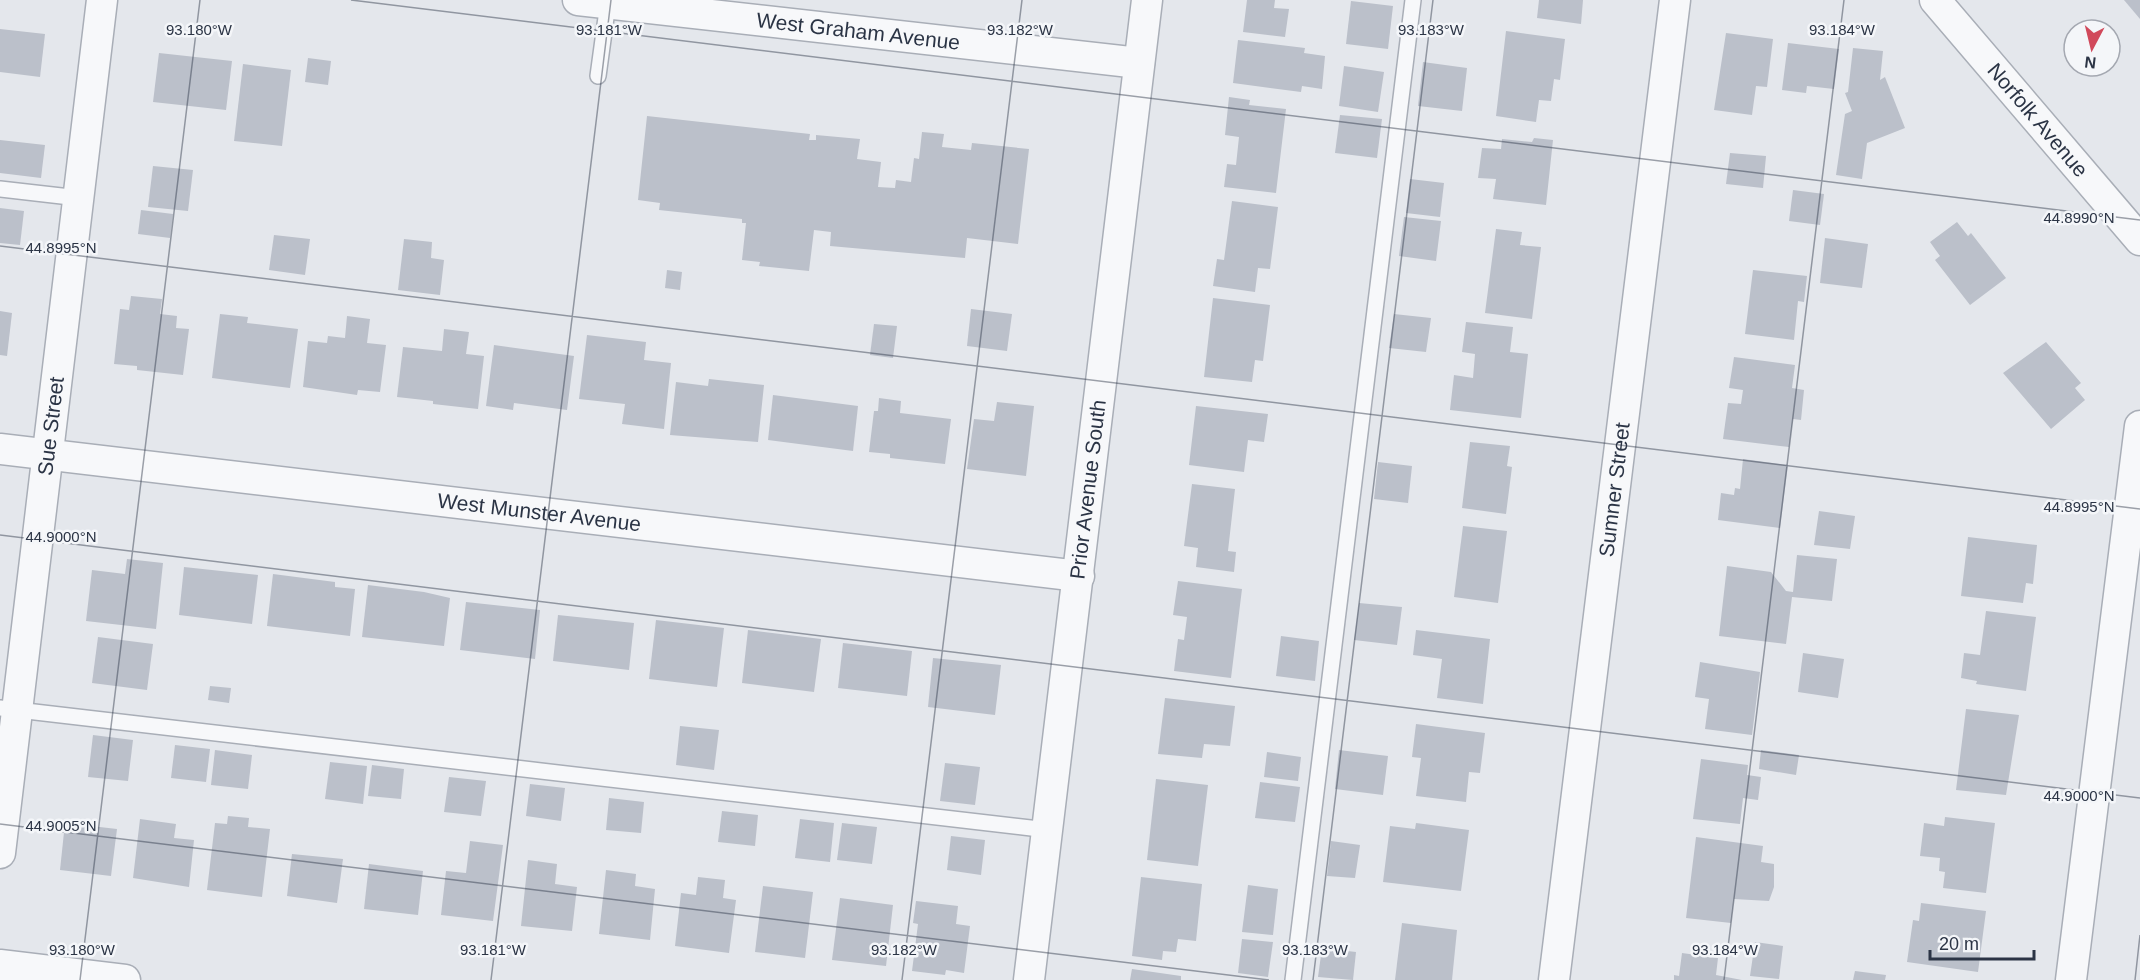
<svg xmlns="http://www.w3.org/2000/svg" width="2140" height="980" font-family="Arial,sans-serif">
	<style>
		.building { fill: #bbc0ca }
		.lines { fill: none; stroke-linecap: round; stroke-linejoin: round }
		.service-casing { stroke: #a9aeb7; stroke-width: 18 }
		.minor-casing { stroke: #a9aeb7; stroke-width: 33 }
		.service { stroke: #f7f8fa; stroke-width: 15 }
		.minor { stroke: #f7f8fa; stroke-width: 30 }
		.ticks { fill: none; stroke: #2b3445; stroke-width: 1.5; stroke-opacity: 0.45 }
		.labels { text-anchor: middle; stroke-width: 5; stroke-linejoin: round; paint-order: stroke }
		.street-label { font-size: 21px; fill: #2b3445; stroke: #f4f6f9 }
		.ticks-label { font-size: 15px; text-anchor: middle; fill: #2b3445; stroke: #f4f6f9; stroke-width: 5; stroke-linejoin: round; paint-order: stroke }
	</style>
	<rect width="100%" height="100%" fill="#e4e7ec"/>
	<g class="building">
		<path d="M1247,0H1275L1274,8L1289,9L1285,37L1243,32Z"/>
		<path d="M1539,0H1583L1581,24L1537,18Z"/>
		<path d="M2124,0H2140V19Z"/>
		<path d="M1351,1L1393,6L1388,49L1346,44Z"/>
		<path d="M0,29L45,34L40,77L0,72Z"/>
		<path d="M1506,31L1565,39L1560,80L1554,79L1551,101L1539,100L1536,122L1496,116Z"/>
		<path d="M1726,33L1773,39L1767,87L1756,86L1752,115L1714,110Z"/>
		<path d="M1238,40L1305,48L1304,53L1325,56L1322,89L1302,86L1301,92L1233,83Z"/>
		<path d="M1788,43L1839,49L1834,89L1807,86L1806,93L1782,90Z"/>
		<path d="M1853,48L1883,51L1880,80L1885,77L1905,128L1867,143L1862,179L1836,175L1845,114L1852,111L1845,93L1848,92Z"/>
		<path d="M159,53L232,61L226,110L153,102Z"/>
		<path d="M308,58L331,61L328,85L305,82Z"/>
		<path d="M1423,62L1467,68L1462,111L1418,106Z"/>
		<path d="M243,64L291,70L282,146L234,141Z"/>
		<path d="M1344,66L1384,72L1378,112L1339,106Z"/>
		<path d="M1229,97L1250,100L1249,105L1286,109L1276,193L1224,187L1227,164L1236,165L1239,137L1225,135Z"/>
		<path d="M1340,115L1382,119L1377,158L1335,153Z"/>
		<path d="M647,116L810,134L809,140H816V135L860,139L857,159L881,162L878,187L895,188L896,180L911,182L914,158L919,159L922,132L944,134L942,147L971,150L972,143L1029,149L1018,244L967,238L965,258L830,246L831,232L814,230L809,271L759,266L760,262L742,260L746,223H742V219L659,210L660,203L638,200Z"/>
		<path d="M1534,138L1553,140L1546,205L1493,199L1496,179L1478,178L1482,148L1501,149L1502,139L1532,142Z"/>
		<path d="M0,140L45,145L41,178L0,173Z"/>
		<path d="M1730,153L1766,156L1763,188L1726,184Z"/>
		<path d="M153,166L193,170L188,211L148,207Z"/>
		<path d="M1410,179L1444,183L1440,217L1406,213Z"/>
		<path d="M1793,190L1824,194L1820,225L1789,221Z"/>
		<path d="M1232,201L1278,207L1270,269L1258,268L1255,292L1213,286L1217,259L1224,260Z"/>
		<path d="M0,208L24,211L20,245L0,243Z"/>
		<path d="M141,210L173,214L170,238L138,234Z"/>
		<path d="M1404,217L1441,221L1436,261L1399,256Z"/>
		<path d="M1957,222L1968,236L1971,233L2006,278L1970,305L1935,260L1940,256L1930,242Z"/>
		<path d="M1496,229L1522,232L1520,245L1541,247L1532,319L1485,313Z"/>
		<path d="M274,235L310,239L305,275L269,270Z"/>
		<path d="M1825,238L1868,244L1862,288L1820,283Z"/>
		<path d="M404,239L432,242L431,258L444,260L440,295L398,290Z"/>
		<path d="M667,270L682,272L680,290L665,288Z"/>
		<path d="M1753,270L1807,276L1804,302L1798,301L1794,340L1745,334Z"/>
		<path d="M131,296L162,299L160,314L177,316L176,328L189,329L183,375L137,370V366L114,364L120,309L129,310Z"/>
		<path d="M1213,298L1270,305L1263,361L1255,360L1252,382L1204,377Z"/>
		<path d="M971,309L1012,314L1007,351L967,346Z"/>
		<path d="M0,311L12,313L7,356L0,355Z"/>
		<path d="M220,314L248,317L247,323L298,329L290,388L212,378Z"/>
		<path d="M1394,314L1431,318L1426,352L1389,348Z"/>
		<path d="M347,316L370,319L367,343L386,345L380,392L358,390L357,395L303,387L308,341L327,343L328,336L345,338Z"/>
		<path d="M1466,322L1513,327L1510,352L1528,354L1521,418L1450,410L1454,375L1473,378L1475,354L1462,352Z"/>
		<path d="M874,324L897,326L893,358L870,355Z"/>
		<path d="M444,329L469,332L466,354L484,356L478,409L433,404V401L397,397L403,347L442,351Z"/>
		<path d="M587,335L646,342L644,360L671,363L664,429L622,424L625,404L579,399Z"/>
		<path d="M2046,342L2081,383L2075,388L2085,400L2051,429L2003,373Z"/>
		<path d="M494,345L574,356L567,410L514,403L513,410L486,406Z"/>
		<path d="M1734,357L1795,365L1792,388L1804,390L1801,420L1793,419L1789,447L1723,439L1728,403L1741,404L1743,390L1729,388Z"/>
		<path d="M709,379L764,385L758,442L670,435L676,382L708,386Z"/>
		<path d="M773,395L858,406L853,451L768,440Z"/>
		<path d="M879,398L901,401L900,413L951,419L945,464L890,458V454L869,452L874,411H878Z"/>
		<path d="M997,402L1034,406L1026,476L967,469L974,419L994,421Z"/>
		<path d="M1196,406L1268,414L1264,442L1248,440L1244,472L1189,465Z"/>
		<path d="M1470,442L1510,446L1507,466L1512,467L1506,514L1462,508Z"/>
		<path d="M1743,459L1788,465L1780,528L1718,520L1721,493L1734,495L1735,488L1740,489Z"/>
		<path d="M1378,462L1412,466L1408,503L1374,499Z"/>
		<path d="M1192,484L1235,489L1228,551L1236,552L1234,572L1196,567L1198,548L1184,546Z"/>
		<path d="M1819,511L1855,516L1850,549L1814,545Z"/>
		<path d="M1463,526L1507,531L1498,603L1454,597Z"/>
		<path d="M1968,537L2037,545L2033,584L2026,583L2023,603L1961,596Z"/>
		<path d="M1797,555L1837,559L1832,601L1792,597L1786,644L1719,636L1727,566L1771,572L1786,591L1793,592Z"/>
		<path d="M127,559L163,563L156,629L86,621L92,570L125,574Z"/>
		<path d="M184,567L258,575L252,624L179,615Z"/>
		<path d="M273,574L335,582V587L355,589L350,636L267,626Z"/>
		<path d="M1178,581L1242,589L1231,678L1174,671L1178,639L1184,640L1187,617L1173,615Z"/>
		<path d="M368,585L424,592L450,598L444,646L362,637Z"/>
		<path d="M466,602L540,610L535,659L460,650Z"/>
		<path d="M1359,603L1402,607L1397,645L1354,640Z"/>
		<path d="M1986,611L2036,617L2026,691L1976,684L1977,681L1961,678L1964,653L1980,655Z"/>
		<path d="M558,615L634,623L629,670L553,661Z"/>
		<path d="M656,620L724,628L717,687L649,679Z"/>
		<path d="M748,630L821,639L814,692L742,683Z"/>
		<path d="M1416,630L1490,639L1483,704L1437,698L1442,659L1413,655Z"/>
		<path d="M1281,636L1319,641L1315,681L1276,676Z"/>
		<path d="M98,637L153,644L147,690L92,683Z"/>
		<path d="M843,643L912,651L907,696L838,688Z"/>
		<path d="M1803,653L1844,659L1838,698L1798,692Z"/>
		<path d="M933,658L1001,665L995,715L928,707Z"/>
		<path d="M1700,662L1760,672L1752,735L1705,729L1709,699L1695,697Z"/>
		<path d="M210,686L231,688L229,703L208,700Z"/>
		<path d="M1165,698L1235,706L1230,746L1204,744L1202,758L1158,754Z"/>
		<path d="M1966,709L2019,715L2006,795L1956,790Z"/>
		<path d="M1416,724L1485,733L1480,773L1469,772L1466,802L1416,796L1421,758L1412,757Z"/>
		<path d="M680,726L719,730L714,770L676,765Z"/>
		<path d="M93,735L133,740L128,781L88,777Z"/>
		<path d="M175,745L210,749L206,782L171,778Z"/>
		<path d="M215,750L252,755L248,789L211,785Z"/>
		<path d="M1339,750L1388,756L1383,795L1335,789Z"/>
		<path d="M1761,750L1799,755L1796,775L1759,769Z"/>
		<path d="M1267,752L1301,757L1298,781L1264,777Z"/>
		<path d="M1701,759L1748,765L1747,775L1761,777L1758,800L1743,798L1740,824L1693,819Z"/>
		<path d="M330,762L367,766L363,804L325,799Z"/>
		<path d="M945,763L980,767L975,805L940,801Z"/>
		<path d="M372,765L404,769L401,799L368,796Z"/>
		<path d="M449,777L486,781L481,816L444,812Z"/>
		<path d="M1156,779L1208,785L1198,866L1147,860Z"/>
		<path d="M1260,782L1300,787L1295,822L1255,818Z"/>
		<path d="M530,784L565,788L561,821L526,816Z"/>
		<path d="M609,798L644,802L641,833L606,830Z"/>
		<path d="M722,811L758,815L755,846L718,842Z"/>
		<path d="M228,816L249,818L248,827L270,829L262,897L207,890L215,823L227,824Z"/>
		<path d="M1945,817L1995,823L1986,893L1943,888L1945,872L1939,871L1940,858L1920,856L1924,823L1944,826Z"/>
		<path d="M140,819L176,824L174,838L194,840L189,887L133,878Z"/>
		<path d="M800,819L834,823L830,862L795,858Z"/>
		<path d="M65,823L117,829L111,876L60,870Z"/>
		<path d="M842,823L877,827L872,864L837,860Z"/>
		<path d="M1416,823L1469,830L1461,891L1383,882L1390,826L1415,829Z"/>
		<path d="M951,836L985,840L981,875L947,870Z"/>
		<path d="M1696,837L1763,846L1761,862L1774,864V887L1769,901L1734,899L1731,923L1686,918Z"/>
		<path d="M470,841L503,845L493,921L441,915L446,871L466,873Z"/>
		<path d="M1331,841L1360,845L1355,878L1327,876Z"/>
		<path d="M292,854L343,859L337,903L287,896Z"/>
		<path d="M528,860L557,864L555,884L577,887L572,931L521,926Z"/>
		<path d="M369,864L423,871L418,915L364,909Z"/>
		<path d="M606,870L636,874L635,886L655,889L650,940L599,934Z"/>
		<path d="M698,877L725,880L723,898L736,900L729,953L675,946L681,893L696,895Z"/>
		<path d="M1141,877L1202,884L1196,941L1178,939L1176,952L1163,951L1162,960L1132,956Z"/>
		<path d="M1248,885L1278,889L1273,935L1242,932Z"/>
		<path d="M763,886L813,892L805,958L755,952Z"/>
		<path d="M840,898L893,905L886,966L832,960Z"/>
		<path d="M916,901L958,906L956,924L970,926L964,973L946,970L945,975L912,971L918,924L913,923Z"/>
		<path d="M1921,903L1986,911L1978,972L1907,962L1913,920L1919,921Z"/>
		<path d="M1402,923L1457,930L1452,980H1395Z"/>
		<path d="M1242,939L1273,942L1268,977L1238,973Z"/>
		<path d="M1755,942L1783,946L1779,979L1750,976Z"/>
		<path d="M1322,948L1356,952L1353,980L1318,977Z"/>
		<path d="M1682,953L1718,958L1716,975L1742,980H1674V975L1679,976Z"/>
		<path d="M1132,969L1181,976V980H1130Z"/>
		<path d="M1855,971L1886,975L1885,980H1853Z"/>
	</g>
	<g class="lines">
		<defs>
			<g id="service">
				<path d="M598,76L608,3"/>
				<path d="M0,189L79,198"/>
				<path d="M0,708L1048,830"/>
				<path d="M1293,980L1413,0"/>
			</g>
			<g id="minor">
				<path id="s1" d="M578,0L1139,63"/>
				<path id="s2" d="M1935,0L2140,240"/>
				<path id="s3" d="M0,449L1079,576"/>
				<path id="s4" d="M0,853L102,0"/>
				<path d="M0,965L125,980"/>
				<path id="s5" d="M1029,980L1147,0"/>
				<path id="s6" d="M1554,980L1675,0"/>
				<path d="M2071,980L2140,426"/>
			</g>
		</defs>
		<use href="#service" class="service-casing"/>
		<use href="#minor" class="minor-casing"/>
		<use href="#service" class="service"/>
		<use href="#minor" class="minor"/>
	</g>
	<path class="ticks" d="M351,0L2140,220M0,246L2140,509M0,535L2140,798M0,824L1269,980M80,980L200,0M491,980L611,0M902,980L1022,0M1313,980L1433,0M1724,980L1844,0M2135,980L2140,935"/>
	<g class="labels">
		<g class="street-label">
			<text dy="7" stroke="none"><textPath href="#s1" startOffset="282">West Graham Avenue</textPath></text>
			<text dy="7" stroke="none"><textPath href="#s2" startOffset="158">Norfolk Avenue</textPath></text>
			<text dy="7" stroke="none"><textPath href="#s4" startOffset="430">Sue Street</textPath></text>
			<text dy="7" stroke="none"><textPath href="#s5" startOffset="494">Prior Avenue South</textPath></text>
			<text dy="7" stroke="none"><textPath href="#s6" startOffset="494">Sumner Street</textPath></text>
			<text dy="7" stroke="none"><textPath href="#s3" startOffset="543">West Munster Avenue</textPath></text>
		</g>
	</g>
	<g class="ticks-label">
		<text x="199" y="35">93.180°W</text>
		<text x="609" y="35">93.181°W</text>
		<text x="1020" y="35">93.182°W</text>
		<text x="1431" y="35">93.183°W</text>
		<text x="1842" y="35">93.184°W</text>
		<text x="2079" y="223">44.8990°N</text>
		<text x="61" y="253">44.8995°N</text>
		<text x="2079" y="512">44.8995°N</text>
		<text x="61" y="542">44.9000°N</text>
		<text x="2079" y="801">44.9000°N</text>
		<text x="61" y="831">44.9005°N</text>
		<text x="82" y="955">93.180°W</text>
		<text x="493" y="955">93.181°W</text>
		<text x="904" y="955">93.182°W</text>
		<text x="1315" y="955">93.183°W</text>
		<text x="1725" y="955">93.184°W</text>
	</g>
	<g transform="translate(2092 48) rotate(187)"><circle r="28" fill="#f4f6f9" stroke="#a4a8b1" stroke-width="1.5"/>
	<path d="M0-4.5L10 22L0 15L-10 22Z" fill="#d1495b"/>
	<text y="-9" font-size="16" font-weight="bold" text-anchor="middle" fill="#2b3445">N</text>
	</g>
	<path d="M1930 950v9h104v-9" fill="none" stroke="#2b3445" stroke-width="3"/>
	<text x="1939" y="950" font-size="18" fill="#2b3445" stroke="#f4f6f9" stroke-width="4.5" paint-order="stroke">20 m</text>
</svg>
